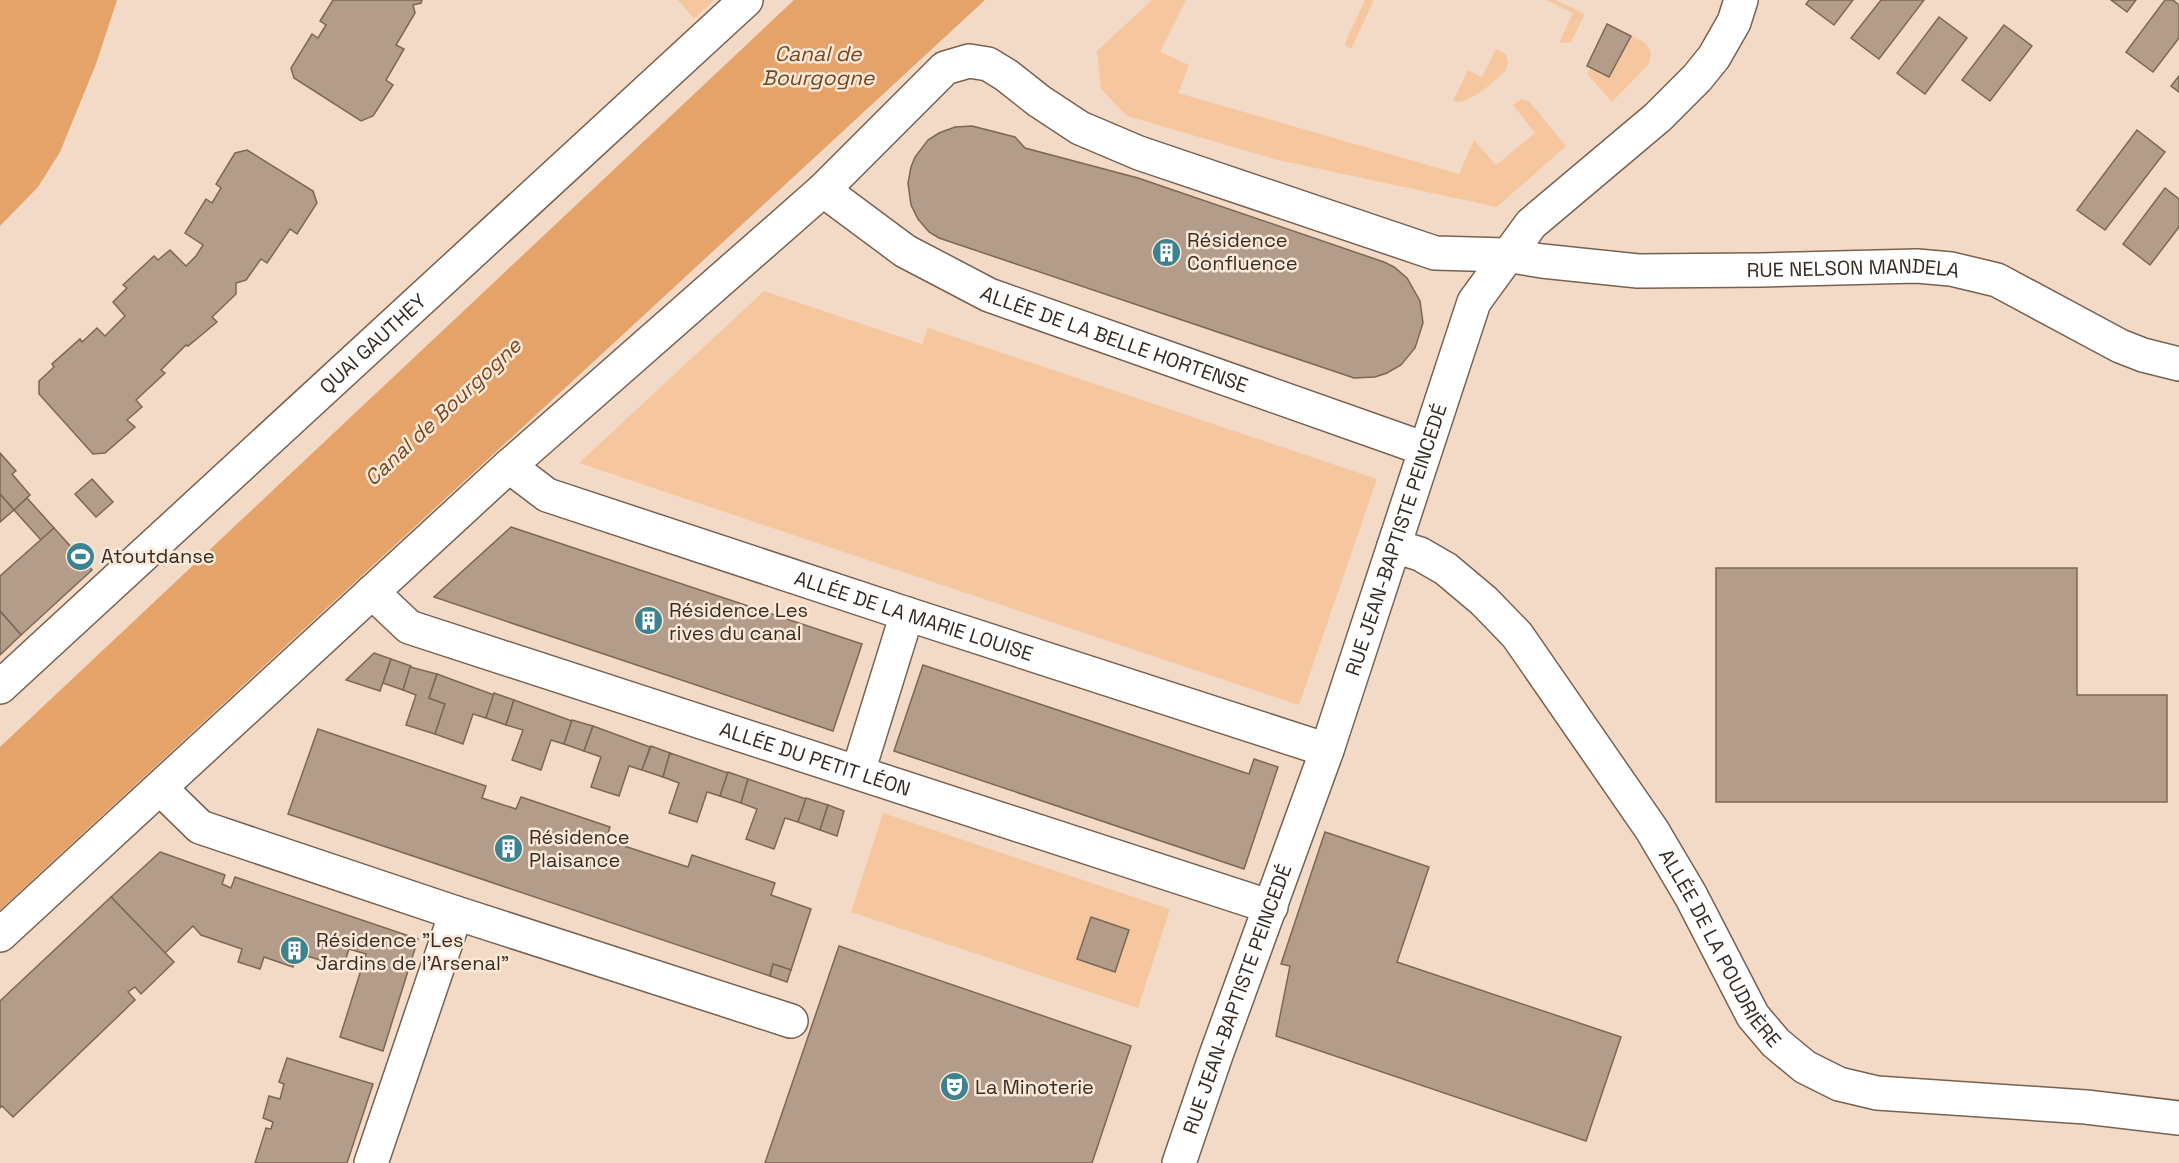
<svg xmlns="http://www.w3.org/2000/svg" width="2179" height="1163" font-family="'Space Grotesk',sans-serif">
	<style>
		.green { fill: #f6c79f }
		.water { fill: #e5a369 }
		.building { fill: #b39c89; stroke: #7c6755; stroke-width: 1.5 }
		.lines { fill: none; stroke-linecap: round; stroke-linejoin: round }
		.minor-casing { stroke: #776251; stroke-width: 36 }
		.minor { stroke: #fff; stroke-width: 33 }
		.labels { text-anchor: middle; stroke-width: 5; stroke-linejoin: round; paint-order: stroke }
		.poi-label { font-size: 20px; fill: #352c24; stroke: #fce8d8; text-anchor: start }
		.street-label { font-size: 20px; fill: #352c24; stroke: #fce8d8 }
		.water-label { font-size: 21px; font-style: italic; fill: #75491f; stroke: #fce8d8 }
	</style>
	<rect width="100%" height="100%" fill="#f2dac6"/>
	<g class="green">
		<path d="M678,0H714L694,19Z"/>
		<path d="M1152,0H1186L1160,52L1189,65L1178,93L1459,174L1474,140L1496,165L1535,133L1513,105L1522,99L1529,101L1566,146L1497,207L1278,160L1127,116L1101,89L1097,51Z"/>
		<path d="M1365,0H1374L1351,49L1345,45L1346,41Z"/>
		<path d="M1546,0H1556L1585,14L1571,42L1559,43L1573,13Z"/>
		<path d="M1631,36C1645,42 1656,47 1648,65L1612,102L1587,74L1591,68Z"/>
		<path d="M1496,49L1506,54L1508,64L1506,70C1495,81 1468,106 1453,101L1468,70L1482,77Z"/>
		<path d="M764,291L922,344L928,328L1377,479L1299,705L579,463Z"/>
		<path d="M883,813L1170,909L1138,1008L851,912Z"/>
	</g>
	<g class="water">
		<path d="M0,0H117L96,64L60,152L38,187L0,226Z"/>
		<path d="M794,0H985L0,910V747Z"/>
	</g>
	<g class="building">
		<path d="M333,0H422L421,3L413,5L415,13L396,45L404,49L386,80L393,85L373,116L361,121L294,78L291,68L312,34L318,38L326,25L320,21Z"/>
		<path d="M1809,0H1853L1834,25L1806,4Z"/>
		<path d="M1881,0H1924L1879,59L1851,38Z"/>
		<path d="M2111,0H2136L2127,12Z"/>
		<path d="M2165,0H2173L2179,5V38L2153,72L2126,52Z"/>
		<path d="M1939,17L1967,38L1925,94L1897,73Z"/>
		<path d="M1607,24L1631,36L1609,77L1587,66Z"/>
		<path d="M2004,25L2032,46L1990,101L1962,80Z"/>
		<path d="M2179,76V92L2171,86Z"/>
		<path d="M972,126L1015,137L1025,148L1138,178L1384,262L1394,267L1407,278L1420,301L1423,323L1415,348L1401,365L1387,373L1375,377L1354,378L939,238L929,232L918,219L911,205L908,183L911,167L915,157L928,140L939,133L955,127Z"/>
		<path d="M2137,130L2165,152L2105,230L2077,210Z"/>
		<path d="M247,150L313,191L317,203L297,234L290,229L267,263L261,259L246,280L236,283V294L212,317L217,322L188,346L186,345L161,370L165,373L136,400L142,407L127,420L135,427L105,453L93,454L39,394V381L54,367L52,364L80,339L82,342L97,328L105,336L125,316L113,302L127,288L123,285L154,256L158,260L170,250L186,266L196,256L203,245L185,233L206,199L212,203L221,188L216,184L235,153Z"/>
		<path d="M2165,188L2179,199V227L2150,265L2123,244Z"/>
		<path d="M0,453L16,471L12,474L30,495L14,510L0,494Z"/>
		<path d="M92,479L113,502L96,517L75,494Z"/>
		<path d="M0,494L14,510L0,522Z"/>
		<path d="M27,498L54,528L41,540L14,510Z"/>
		<path d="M511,527L862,644L833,731L434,597Z"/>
		<path d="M54,528L92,570L21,635L0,611V576Z"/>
		<path d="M1716,568H2077V695H2167V802H1716Z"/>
		<path d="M0,611L21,635L0,655Z"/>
		<path d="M374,653L391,659L380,691L346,680Z"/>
		<path d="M391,659L411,666L403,690L383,683Z"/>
		<path d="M923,665L1249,774L1254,759L1278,767L1244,869L894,751Z"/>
		<path d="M410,667L437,674L429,698L445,704L435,734L406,725L416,695L403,690Z"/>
		<path d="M437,674L494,695L486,718L473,714L463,744L435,734L445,704L429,698Z"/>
		<path d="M494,693L514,700L506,725L486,718Z"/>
		<path d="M514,700L572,721L564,744L551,740L541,770L512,760L523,730L506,725Z"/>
		<path d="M572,720L593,726L584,751L564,744Z"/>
		<path d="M593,726L650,747L642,770L629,766L619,796L591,787L601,757L584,751Z"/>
		<path d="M318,729L486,786L482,798L516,809L521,797L610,827L606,840L688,867L692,855L775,883L771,895L811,909L791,970L773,964L770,976L288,814Z"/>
		<path d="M651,746L670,753L663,777L642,770Z"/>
		<path d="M670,753L728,773L720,796L707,792L697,822L669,813L679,783L663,777Z"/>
		<path d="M728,772L748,779L741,803L720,796Z"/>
		<path d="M748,779L806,799L798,822L785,818L774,849L746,839L757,809L741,803Z"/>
		<path d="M806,798L828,805L820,830L798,822Z"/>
		<path d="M828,805L844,811L837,836L820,830Z"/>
		<path d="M1325,832L1429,867L1397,962L1621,1037L1586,1141L1276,1036L1290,966L1281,964Z"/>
		<path d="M160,852L225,875L222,884L231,888L235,877L418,939L383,1051L340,1037L366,954L349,949L343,967L297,953L293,967L264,957L260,969L238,962L242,949L201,935L193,926L165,953L111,897Z"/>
		<path d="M111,897L174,962L141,994L135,987L128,992L135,1000L13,1117L2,1106L0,1108V1001Z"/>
		<path d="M1091,917L1129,930L1115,972L1077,959Z"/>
		<path d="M839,946L1131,1046L1092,1163H765Z"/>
		<path d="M773,964L791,970L787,982L770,976Z"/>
		<path d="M287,1058L373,1084L347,1163H255L266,1128L271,1129L273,1122L263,1118L269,1096L280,1099L284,1084L279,1082Z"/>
	</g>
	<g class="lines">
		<defs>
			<g id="minor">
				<path id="s1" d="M823,190L905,251L989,295L1425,449"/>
				<path id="s2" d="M509,466L547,495L907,614L1327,750"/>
				<path id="s3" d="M1394,546L1420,554L1446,569L1484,601L1517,635L1652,830L1691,896L1753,1016L1776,1043L1805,1067L1839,1084L1877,1093L2086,1107L2179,1118"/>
				<path id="s4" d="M372,592L409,627L1271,907"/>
				<path id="s5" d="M0,687L746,0"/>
				<path d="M858,772L907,614"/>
				<path d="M160,788L200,827L456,913L791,1021"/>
				<path id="s6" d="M0,935L509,466L823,190L945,68L969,61L988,64L1006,75L1039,101L1080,128L1139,153L1435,253L1506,255L1542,261L1638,271L1762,270L1917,266L1951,269L1997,280L2120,346L2143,355L2179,364"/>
				<path d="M371,1163L456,913"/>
				<path id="s7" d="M1179,1163L1216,1055L1327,750L1474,302L1531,224L1658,117L1697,78L1714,57L1734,22L1741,0"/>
			</g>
		</defs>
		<use href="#minor" class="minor-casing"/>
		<use href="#minor" class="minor"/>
	</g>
	<defs>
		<symbol id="building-disc" viewBox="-11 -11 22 22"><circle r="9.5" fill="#3d828f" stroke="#fce8d8"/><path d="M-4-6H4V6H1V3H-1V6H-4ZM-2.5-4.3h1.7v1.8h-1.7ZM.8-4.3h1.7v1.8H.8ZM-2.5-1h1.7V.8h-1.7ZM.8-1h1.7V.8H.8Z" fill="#fff"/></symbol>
		<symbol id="stadium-disc" viewBox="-11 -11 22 22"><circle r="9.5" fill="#3d828f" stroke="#fce8d8"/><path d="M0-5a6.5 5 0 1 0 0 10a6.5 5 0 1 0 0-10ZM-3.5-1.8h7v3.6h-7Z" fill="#fff"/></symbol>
		<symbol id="theatre-disc" viewBox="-11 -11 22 22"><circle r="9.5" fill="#3d828f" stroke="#fce8d8"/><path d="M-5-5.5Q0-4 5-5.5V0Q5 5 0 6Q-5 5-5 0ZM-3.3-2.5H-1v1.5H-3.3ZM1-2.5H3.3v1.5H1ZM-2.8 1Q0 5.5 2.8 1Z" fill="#fff"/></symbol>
	</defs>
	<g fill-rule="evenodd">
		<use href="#building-disc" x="1150" y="236" width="33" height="33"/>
		<use href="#stadium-disc" x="64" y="540" width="33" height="33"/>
		<use href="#building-disc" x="632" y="604" width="33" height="33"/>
		<use href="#building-disc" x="492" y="832" width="33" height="33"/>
		<use href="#building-disc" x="278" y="934" width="33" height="33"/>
		<use href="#theatre-disc" x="938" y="1070" width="33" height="33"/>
	</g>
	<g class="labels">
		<g class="poi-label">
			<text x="1187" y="247">Résidence<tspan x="1187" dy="23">Confluence</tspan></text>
			<text x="101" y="563">Atoutdanse</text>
			<text x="669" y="617">Résidence Les<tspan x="669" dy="23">rives du canal</tspan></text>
			<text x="529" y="844">Résidence<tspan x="529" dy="23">Plaisance</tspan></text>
			<text x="316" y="947">Résidence "Les<tspan x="316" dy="23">Jardins de l'Arsenal"</tspan></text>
			<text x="975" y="1094">La Minoterie</text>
		</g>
		<g class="street-label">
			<text dy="7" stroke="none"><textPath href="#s6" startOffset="2235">RUE NELSON MANDELA</textPath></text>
			<text dy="7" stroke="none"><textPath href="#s1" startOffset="330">ALLÉE DE LA BELLE HORTENSE</textPath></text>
			<text dy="7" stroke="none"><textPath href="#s5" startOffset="507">QUAI GAUTHEY</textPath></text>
			<text dy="7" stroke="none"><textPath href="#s7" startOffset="660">RUE JEAN-BAPTISTE PEINCEDÉ</textPath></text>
			<text dy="7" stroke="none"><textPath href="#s2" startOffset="434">ALLÉE DE LA MARIE LOUISE</textPath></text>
			<text dy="7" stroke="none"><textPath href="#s4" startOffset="478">ALLÉE DU PETIT LÉON</textPath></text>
			<text dy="7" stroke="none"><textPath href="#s3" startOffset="528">ALLÉE DE LA POUDRIÈRE</textPath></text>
			<text dy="7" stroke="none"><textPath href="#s7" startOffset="174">RUE JEAN-BAPTISTE PEINCEDÉ</textPath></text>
		</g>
		<g class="water-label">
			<text x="818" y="61">Canal de<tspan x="818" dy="24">Bourgogne</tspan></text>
			<text transform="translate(443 412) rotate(-43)" y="7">Canal de Bourgogne</text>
		</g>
	</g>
</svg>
